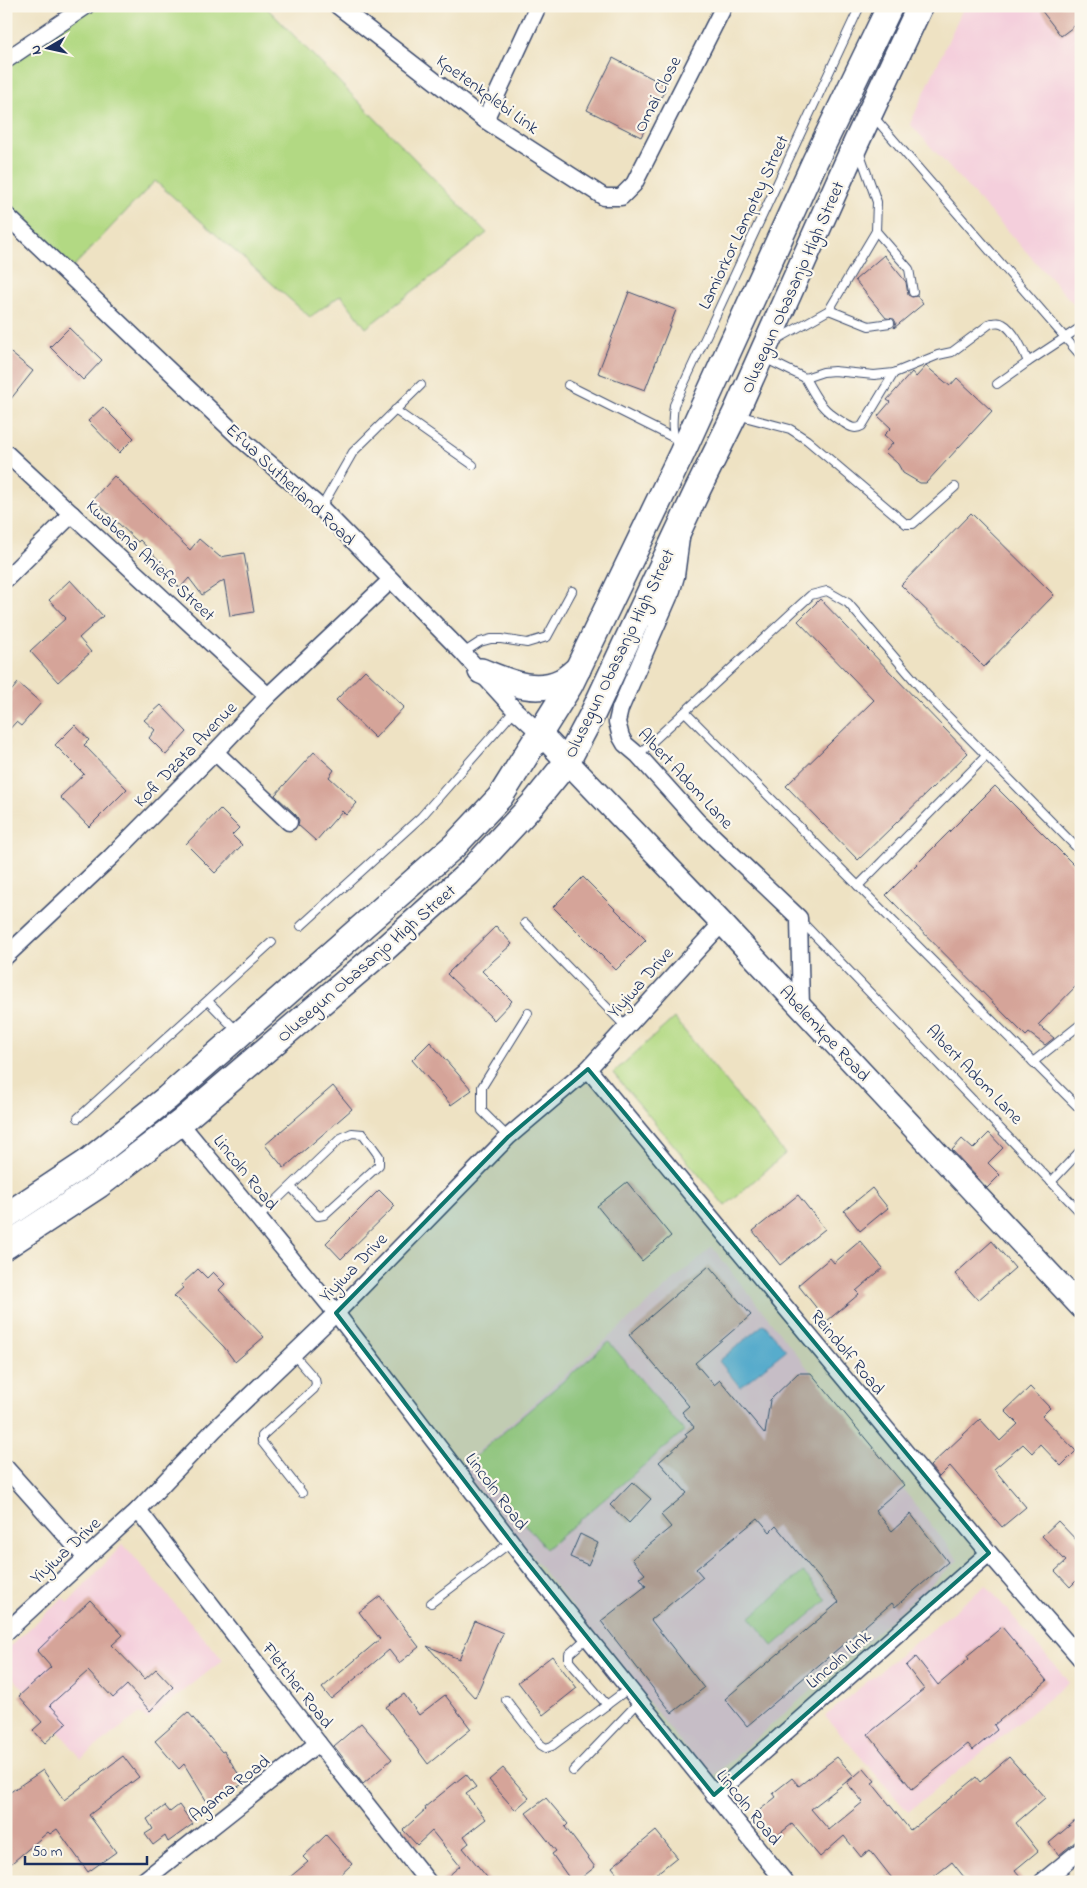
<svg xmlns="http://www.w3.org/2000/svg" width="1087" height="1888" font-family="'Indie Flower',sans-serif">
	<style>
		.built { fill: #f4cfdc }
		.green { fill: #b2d983; stroke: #668470 }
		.water { fill: #6ab9e4; stroke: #4274a1 }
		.building { fill: #d5a499 }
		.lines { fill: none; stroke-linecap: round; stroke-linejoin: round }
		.lane-casing { stroke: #3b4a6d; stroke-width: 10 }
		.street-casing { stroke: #3b4a6d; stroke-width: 19 }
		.secondary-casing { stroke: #3b4a6d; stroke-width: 25 }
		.primary-casing { stroke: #3b4a6d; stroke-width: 28 }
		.lane { stroke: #fff; stroke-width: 8 }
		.street { stroke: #fff; stroke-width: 16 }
		.secondary { stroke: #fff; stroke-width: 22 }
		.primary { stroke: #fff; stroke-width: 25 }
		.marked { fill: #0f766e; fill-opacity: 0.2; stroke: #0f766e; stroke-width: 4; stroke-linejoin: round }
		.labels { text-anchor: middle; stroke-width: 4.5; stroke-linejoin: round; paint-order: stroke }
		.street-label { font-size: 18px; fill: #1b2f5e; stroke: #fbf7ec }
	</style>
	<rect width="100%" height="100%" fill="#fbf7ec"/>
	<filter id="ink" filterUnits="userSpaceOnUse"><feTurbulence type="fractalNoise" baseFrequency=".02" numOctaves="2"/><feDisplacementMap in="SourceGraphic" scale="10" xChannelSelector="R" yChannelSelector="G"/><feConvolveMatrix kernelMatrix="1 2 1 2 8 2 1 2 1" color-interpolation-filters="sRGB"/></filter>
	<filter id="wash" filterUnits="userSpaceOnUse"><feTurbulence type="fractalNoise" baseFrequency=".0096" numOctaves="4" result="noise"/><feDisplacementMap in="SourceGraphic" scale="20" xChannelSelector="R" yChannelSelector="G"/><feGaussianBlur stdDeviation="1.12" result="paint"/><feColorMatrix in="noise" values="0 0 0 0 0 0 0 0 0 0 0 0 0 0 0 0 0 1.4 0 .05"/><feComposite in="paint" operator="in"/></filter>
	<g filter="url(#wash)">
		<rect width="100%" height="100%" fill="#eee2c3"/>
		<g class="built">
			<path d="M964,6H1081V312L910,124Z"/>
			<path d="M712,1247L959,1560L710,1779L460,1467Z"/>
			<path d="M123,1544L223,1660L147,1720L140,1713L81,1758L6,1669V1650L63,1598L68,1603Z"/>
			<path d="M986,1585L1069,1682L908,1812L825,1716Z"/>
		</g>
		<g class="green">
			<path d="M90,6H265L487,233L366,328L341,295L310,317L155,181L73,267L6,203V66Z"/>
			<path d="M674,1018L785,1154L725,1206L613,1073Z"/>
			<path d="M609,1342L684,1431L546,1549L471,1460Z"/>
			<path d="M803,1572L827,1600L773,1646L750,1617Z"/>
		</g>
		<path class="water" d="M764,1324L786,1350L740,1387L719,1361Z"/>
		<g id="blocks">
			<g class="building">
				<path d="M1038,6H1072L1081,18V21L1061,36Z"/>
				<path d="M613,58L667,86L641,137L587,110Z"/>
				<path d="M884,255L906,282L908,295L912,297L917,296L923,304L894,328L896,323L894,319L886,318L855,280Z"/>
				<path d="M629,292L676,310L645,390L598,373Z"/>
				<path d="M69,328L102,360L83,380L50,347Z"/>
				<path d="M6,349L33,371L6,405Z"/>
				<path d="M926,366L950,386L957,378L992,411L926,483H920L903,473L898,464L885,452L893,443L884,435L891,428L878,416L890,402L887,400L912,372L916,377Z"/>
				<path d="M103,407L134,438L119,453L88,421Z"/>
				<path d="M114,476L190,550L199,539L220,557L244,553L254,612L230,616L224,580L202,595L189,578L180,588L167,576L170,572L140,540L138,542L93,499Z"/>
				<path d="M971,513L1054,595L984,667L901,585Z"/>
				<path d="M70,580L103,616L79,638L91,652L58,682L30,651L66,618L49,600Z"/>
				<path d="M820,599L968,753L858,860L786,786L874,700L798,621Z"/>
				<path d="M365,670L404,707L375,738L336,700Z"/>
				<path d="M18,683L41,703L21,726L16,722L6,733V697Z"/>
				<path d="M161,705L187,732L166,755L149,738L155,730L144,720Z"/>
				<path d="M75,725L89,740L84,745L127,789L89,827L60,797L84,774L55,745Z"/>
				<path d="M314,752L334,770L329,777L357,803L346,815L342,811L316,841L298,825L299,820L296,815L275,795Z"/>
				<path d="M995,786L1081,872V981L1038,1025L1054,1038L1045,1045L1029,1033L1026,1036L886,895Z"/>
				<path d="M220,809L239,828L232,835L242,845L215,873L186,844Z"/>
				<path d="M583,877L646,940L616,970L553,907Z"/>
				<path d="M496,926L512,944L482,971L512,1001L494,1020L447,974Z"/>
				<path d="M430,1042L472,1090L451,1105L412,1060Z"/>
				<path d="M333,1086L352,1109L284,1168L265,1145Z"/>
				<path d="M989,1133L1003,1148L988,1163L1000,1175L987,1188L952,1150L962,1139L973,1149Z"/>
				<path d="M627,1182L671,1236L642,1261L597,1206Z"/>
				<path d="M872,1188L888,1208L860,1231L844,1211Z"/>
				<path d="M379,1190L395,1206L341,1259L326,1243Z"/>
				<path d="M798,1195L825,1229L780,1265L753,1231Z"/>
				<path d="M860,1241L883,1268L856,1291L859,1294L827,1321L798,1285L830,1258L834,1263Z"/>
				<path d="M992,1241L1015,1268L978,1300L955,1274Z"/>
				<path d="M709,1266L751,1315L695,1363L714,1385L720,1380L765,1434L770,1400L798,1373H811L904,1485L875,1510L892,1531L911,1514L948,1562L895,1607L892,1603L747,1726L725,1699L839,1602L776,1526L770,1532L758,1518L696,1569L703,1577L651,1620L704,1688L672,1713L601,1621L646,1586L640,1578L645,1574L632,1559L671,1527L661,1515L687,1493L659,1462L687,1437L685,1434L694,1427L682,1412L689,1406L629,1335Z"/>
				<path d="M198,1269L207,1278L213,1272L225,1284L219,1290L264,1337L235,1362L224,1347L174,1296L183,1288L181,1285Z"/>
				<path d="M1030,1387L1050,1408L1042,1416L1076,1451L1061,1466L1040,1444L1032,1453L1023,1444L994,1469L1026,1507L1002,1527L950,1466L939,1477L930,1466L980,1419L1000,1441L1018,1424L1005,1411Z"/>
				<path d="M632,1482L651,1499L629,1523L610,1505Z"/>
				<path d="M1058,1521L1081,1545V1576L1070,1587L1055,1571L1066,1561L1042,1536Z"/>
				<path d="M580,1534L598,1543L588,1565L570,1557Z"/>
				<path d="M380,1596L419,1647L399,1663L389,1650L331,1699L322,1688L380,1639L359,1612Z"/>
				<path d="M90,1600L123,1635L112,1645L145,1679L156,1669L173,1687L150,1711L127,1685L113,1698L88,1671L50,1705L67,1723L45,1743L33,1730L42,1722L19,1696L51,1667L37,1651Z"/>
				<path d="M475,1621L503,1633L475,1698L427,1646L459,1659Z"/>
				<path d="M1002,1627L1047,1681L994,1725L997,1730L973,1750L968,1744L912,1789L868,1734L924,1689L906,1666L916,1657L938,1685L969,1659L967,1656Z"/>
				<path d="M552,1656L577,1688L543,1715L518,1682Z"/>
				<path d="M404,1694L419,1715L445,1695L471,1729L428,1764L386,1707Z"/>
				<path d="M188,1712L222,1752L224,1751L244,1783L209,1805L184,1764L179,1769L155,1741Z"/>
				<path d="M361,1723L392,1759L363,1784L334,1746Z"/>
				<path d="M123,1756L139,1777L89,1815L116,1852L88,1872L57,1829L50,1834L48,1832L6,1868V1795L43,1770L64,1800Z"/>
				<path d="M837,1757L854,1776L811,1809L829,1830L863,1802L847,1783L864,1768L875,1781L872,1783L910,1830L915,1826V1827L976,1777L980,1782L1009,1757L1045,1798L1016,1823L1038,1851L1015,1870L1025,1882H968L952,1862L927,1882H895L870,1850L861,1857L844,1836L820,1857L792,1824L774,1838L756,1813L776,1797L773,1793L792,1778L799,1786Z"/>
				<path d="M503,1768L529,1798L515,1810L489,1780Z"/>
				<path d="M466,1774L476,1787L466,1794L486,1819L464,1836L469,1843L463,1848L491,1882H441L460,1866L432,1831L417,1845L403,1830L426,1809L425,1807Z"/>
				<path d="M546,1798L568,1824L565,1827L595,1867L576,1882H572L552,1854L556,1851L526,1813Z"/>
				<path d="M179,1805L193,1824L168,1842L165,1836L153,1845L145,1834L153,1829L147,1819L165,1806L170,1812Z"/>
				<path d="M1075,1821L1081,1828V1837L1059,1855L1049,1843Z"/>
				<path d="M656,1831L677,1857L646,1882H624L612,1867Z"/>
				<path d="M326,1835L352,1864L333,1882H284L308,1862L303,1857Z"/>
			</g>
		</g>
	</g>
	<g filter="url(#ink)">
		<use href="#blocks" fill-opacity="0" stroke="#3b4a6d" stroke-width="1"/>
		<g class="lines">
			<defs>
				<g id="lane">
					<path d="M873,116L1081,356"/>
					<path d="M876,231L909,269L913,292"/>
					<path d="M829,310L869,326L890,323"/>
					<path d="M776,340L829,310L876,231L877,202L859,151"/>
					<path d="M764,358L805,378L823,372L834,371L874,375L894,373L938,355L952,352L991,323C995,323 999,321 1003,324C1013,329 1024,351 1028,362L997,384"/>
					<path d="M1028,362L1081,327"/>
					<path d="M805,378C817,400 822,410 844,423C850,427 855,430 862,426L894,373"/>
					<path d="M568,385L674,438"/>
					<path d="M395,410L473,465"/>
					<path d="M737,415L790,429L807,440L906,524H913L955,487"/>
					<path d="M679,449C671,433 672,422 674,405L860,6"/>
					<path d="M321,508L353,452L421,385"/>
					<path d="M463,653L480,642L491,639H501L527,643L547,637L572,591"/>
					<path d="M685,712L1081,1110"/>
					<path d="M638,755L799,606L811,595L827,591L848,603L926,694L1081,852"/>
					<path d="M858,886L986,756"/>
					<path d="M802,922L1081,1213"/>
					<path d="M525,923L626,1027"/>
					<path d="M301,926L421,817L515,710"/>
					<path d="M208,1001L237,1031"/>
					<path d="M1033,1062L1081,1024"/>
					<path d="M78,1118L272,942"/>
					<path d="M508,1137L482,1111V1087L528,1013"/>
					<path d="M1051,1182L1081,1150"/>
					<path d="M258,1218L341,1138L352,1133L363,1134L379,1156V1165L324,1215L318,1216L291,1187"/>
					<path d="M293,1354L315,1379L316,1384L314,1389L262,1436V1442L302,1493"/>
					<path d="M431,1603L511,1542"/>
					<path d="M587,1638L569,1654V1661L607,1705"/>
					<path d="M506,1700L541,1745L546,1748L552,1746L628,1689"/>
					<path d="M573,1771L639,1702"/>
				</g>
				<g id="street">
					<path d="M338,6L485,120L604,197H621L634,184L724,6"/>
					<path d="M6,60L86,6"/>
					<path d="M485,120L538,6"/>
					<path d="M6,215L240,438L321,508L463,653L515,710L539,732"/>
					<path d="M6,453L268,696"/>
					<path d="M681,538L676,576L672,590L620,709L617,722L621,737L625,744L638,755L698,822L799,918L801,1008"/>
					<path d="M6,579L72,514"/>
					<path d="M215,752L289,822"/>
					<path d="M6,956L111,857L215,752L268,696L391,580"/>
					<path d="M588,1069L989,1553L1081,1659"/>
					<path d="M180,1123L336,1313L522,1556L785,1882"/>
					<path d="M6,1468L86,1558"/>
					<path d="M138,1510L318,1743L428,1882"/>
					<path d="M6,1632L138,1510L214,1430L336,1313L508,1137L588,1069L722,923"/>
					<path d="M714,1795L989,1553"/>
					<path d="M142,1882L318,1743"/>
					<path d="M1042,1882L1081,1850"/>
				</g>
				<path id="secondary" d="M539,732L722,923L1081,1307"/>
				<g id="primary">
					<path d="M481,671C507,681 534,695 562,681C568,678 573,672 578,669"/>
					<path d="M6,1216L86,1163L167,1098L454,846L500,797L570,685L682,453L815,161L890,6"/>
					<path d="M6,1246L99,1185L180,1123L382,951L468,874L533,804L567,762L593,713L698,489L735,414L856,143L920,6"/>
				</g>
			</defs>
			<use href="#lane" class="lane-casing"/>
			<use href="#street" class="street-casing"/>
			<use href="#secondary" class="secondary-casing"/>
			<use href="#primary" class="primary-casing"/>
			<use href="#lane" class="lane"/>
			<use href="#street" class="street"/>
			<use href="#secondary" class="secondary"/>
			<use href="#primary" class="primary"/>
		</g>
	</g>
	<path class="marked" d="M588,1069L989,1553L714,1795L522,1556L336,1313L508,1137Z"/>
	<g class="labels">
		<g class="street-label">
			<text transform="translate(488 94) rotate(36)" y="6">Kpetenkplebi Link</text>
			<text transform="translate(657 94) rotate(-63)" y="6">Omai Close</text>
			<text transform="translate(743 222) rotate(-65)" y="6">Lamiorkor Lamptey Street</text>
			<text transform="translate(792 287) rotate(-66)" y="6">Olusegun Obasanjo High Street</text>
			<text transform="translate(291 484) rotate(43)" y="6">Efua Sutherland Road</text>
			<text transform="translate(151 560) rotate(43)" y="6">Kwabena Aniefe Street</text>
			<text transform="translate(619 653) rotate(-64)" y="6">Olusegun Obasanjo High Street</text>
			<text transform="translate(185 754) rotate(-46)" y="6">Kofi Dzata Avenue</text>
			<text transform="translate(686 778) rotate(47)" y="6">Albert Adom Lane</text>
			<text transform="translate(366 963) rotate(-41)" y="6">Olusegun Obasanjo High Street</text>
			<text transform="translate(640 982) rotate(-48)" y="6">Yiyiwa Drive</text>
			<text transform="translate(825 1033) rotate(47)" y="6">Abelemkpe Road</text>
			<text transform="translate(975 1074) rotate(46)" y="6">Albert Adom Lane</text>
			<text transform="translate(246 1172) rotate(51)" y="6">Lincoln Road</text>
			<text transform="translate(353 1267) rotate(-46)" y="6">Yiyiwa Drive</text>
			<text transform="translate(848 1352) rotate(50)" y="6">Reindolf Road</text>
			<text transform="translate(497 1491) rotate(53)" y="6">Lincoln Road</text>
			<text transform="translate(65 1550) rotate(-43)" y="6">Yiyiwa Drive</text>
			<text transform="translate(838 1659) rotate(-41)" y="6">Lincoln Link</text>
			<text transform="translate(298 1685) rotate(52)" y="6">Fletcher Road</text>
			<text transform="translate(229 1788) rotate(-38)" y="6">Agama Road</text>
			<text transform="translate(749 1807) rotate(51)" y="6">Lincoln Road</text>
		</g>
	</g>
	<rect width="1087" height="1888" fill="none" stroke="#fbf7ec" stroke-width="25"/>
	<g transform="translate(48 48) rotate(261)" stroke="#fbf7ec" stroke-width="4" paint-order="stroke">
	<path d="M0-4L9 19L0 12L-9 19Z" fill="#1b2f5e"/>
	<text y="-8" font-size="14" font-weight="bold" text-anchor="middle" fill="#1b2f5e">N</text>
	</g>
	<path d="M25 1856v8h122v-8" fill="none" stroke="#1b2f5e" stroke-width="2.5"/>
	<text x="32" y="1856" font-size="15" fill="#1b2f5e" stroke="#fbf7ec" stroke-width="4" paint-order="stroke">50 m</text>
</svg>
